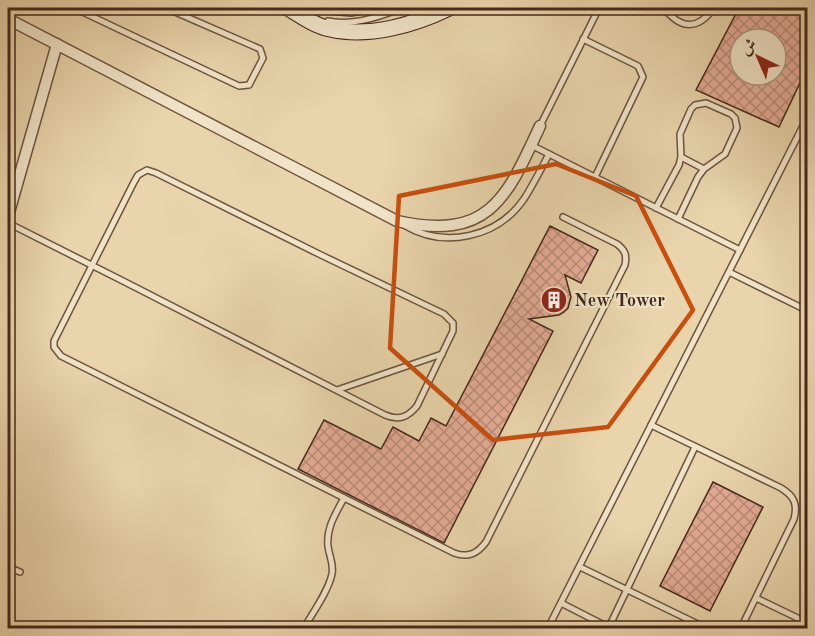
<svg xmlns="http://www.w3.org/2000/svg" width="815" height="636" font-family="'Old Standard TT',Amiri,serif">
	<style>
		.building { fill: url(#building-cross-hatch); stroke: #45281b; stroke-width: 1.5; fill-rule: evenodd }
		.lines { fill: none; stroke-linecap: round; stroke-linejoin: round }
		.lane-casing { stroke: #6e533f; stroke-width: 8 }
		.street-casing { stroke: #6e533f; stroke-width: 13 }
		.secondary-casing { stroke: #45281b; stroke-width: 17 }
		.lane { stroke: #f1e3c8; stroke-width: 5 }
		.street { stroke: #f1e3c8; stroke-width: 10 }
		.secondary { stroke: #f1e3c8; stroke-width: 15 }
		.marked { fill: none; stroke: #c74f0f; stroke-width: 4.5; stroke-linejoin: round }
		.labels { text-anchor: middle; stroke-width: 4.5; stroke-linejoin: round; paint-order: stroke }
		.poi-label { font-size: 18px; font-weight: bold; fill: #45281b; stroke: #f1e3c8; text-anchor: start }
	</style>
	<defs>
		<pattern id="building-cross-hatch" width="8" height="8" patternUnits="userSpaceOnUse" patternTransform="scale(1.5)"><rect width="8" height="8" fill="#e4ac96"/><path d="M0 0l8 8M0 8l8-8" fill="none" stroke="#bb8c7a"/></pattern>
	</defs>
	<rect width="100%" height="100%" fill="#e9d4ab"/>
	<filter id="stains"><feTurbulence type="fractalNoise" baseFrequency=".00333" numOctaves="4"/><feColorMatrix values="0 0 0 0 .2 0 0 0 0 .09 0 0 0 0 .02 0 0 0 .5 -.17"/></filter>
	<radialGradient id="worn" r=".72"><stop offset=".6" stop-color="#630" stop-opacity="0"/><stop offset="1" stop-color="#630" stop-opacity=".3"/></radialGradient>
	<g class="building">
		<path d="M739,8H807V68L779,127L696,90ZM740,39H776V75H740Z"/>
		<path d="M550,226L598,250L581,283L565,275L571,297L568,308L564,312L559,315L529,319L553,331L444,543L298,469L324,420L381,449L393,427L419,441L431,418L446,426Z"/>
		<path d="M713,482L763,507L710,611L660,586Z"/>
	</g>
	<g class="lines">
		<defs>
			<g id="lane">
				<path d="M74,8L239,86L249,85L263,58L260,49L166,8"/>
				<path d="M297,8L351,13L377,8"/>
				<path d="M664,8C681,30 698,30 714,8"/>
				<path d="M328,21C352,26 380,17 401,8"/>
				<path d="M583,39L638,66L643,77L595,177"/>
				<path d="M540,126L599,8"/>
				<path d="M531,145L740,250"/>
				<path d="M681,157L704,169"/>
				<path d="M656,208L679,165L681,157L680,134L691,109L695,105L706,103L731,114L735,118L737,128L725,154L704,169L698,177L678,219"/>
				<path d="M8,223L125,282L385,415C399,421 408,417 417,406L453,331V323L444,314L323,256L156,173L147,170L138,175L134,182L54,341V347L61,356L454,553C468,558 477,554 486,542L625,265C627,255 625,250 617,244L563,217"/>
				<path d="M404,225C444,249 497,238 524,199C533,185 541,169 549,154"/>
				<path d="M729,272L808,311"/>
				<path d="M337,390L442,354"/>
				<path d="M651,425L781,488C794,496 798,504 794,519L741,628"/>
				<path d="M8,567L20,572"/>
				<path d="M580,567L706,628"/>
				<path d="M756,598L808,623"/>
				<path d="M561,603L610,628"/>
				<path d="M609,627L695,447"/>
				<path d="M304,628C313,612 328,592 332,574C334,563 329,556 328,546C326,528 336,513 344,498"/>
				<path d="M548,628L808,116"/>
			</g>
			<g id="street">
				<path d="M8,19L397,221C488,241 506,200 540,126"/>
				<path d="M8,216L57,44"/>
			</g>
			<path id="secondary" d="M288,8C301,16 315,26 330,29C369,38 414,25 449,8"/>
		</defs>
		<use href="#lane" class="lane-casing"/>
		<use href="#street" class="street-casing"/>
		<use href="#secondary" class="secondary-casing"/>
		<use href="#lane" class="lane"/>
		<use href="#street" class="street"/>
		<use href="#secondary" class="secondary"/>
	</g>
	<path class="marked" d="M556,164L636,196L693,310L608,427L493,440L390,348L399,196Z"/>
	<defs>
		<symbol id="building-disc" viewBox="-11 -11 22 22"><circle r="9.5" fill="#8f2418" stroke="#f1e3c8"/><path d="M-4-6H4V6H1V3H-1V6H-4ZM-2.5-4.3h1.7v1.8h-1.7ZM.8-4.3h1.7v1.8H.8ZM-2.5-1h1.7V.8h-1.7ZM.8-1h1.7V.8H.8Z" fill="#fff"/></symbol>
	</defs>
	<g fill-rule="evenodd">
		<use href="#building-disc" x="539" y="285" width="30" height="30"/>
	</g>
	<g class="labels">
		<g class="poi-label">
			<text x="574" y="306">New Tower</text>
		</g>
	</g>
	<rect width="815" height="636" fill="none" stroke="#e9d4ab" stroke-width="30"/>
	<rect x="9" y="9" width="797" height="618" fill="none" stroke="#45281b" stroke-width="3"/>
	<rect x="15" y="15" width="785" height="606" fill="none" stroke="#45281b" stroke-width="1.5"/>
	<g transform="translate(758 57) rotate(316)"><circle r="28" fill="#f1e3c8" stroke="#ac9883" stroke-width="1.5"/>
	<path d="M0-4.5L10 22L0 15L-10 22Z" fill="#8f2418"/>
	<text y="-9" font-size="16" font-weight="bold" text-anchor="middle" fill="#45281b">ش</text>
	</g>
	<rect width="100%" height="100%" filter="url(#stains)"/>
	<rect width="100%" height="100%" fill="url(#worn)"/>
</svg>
